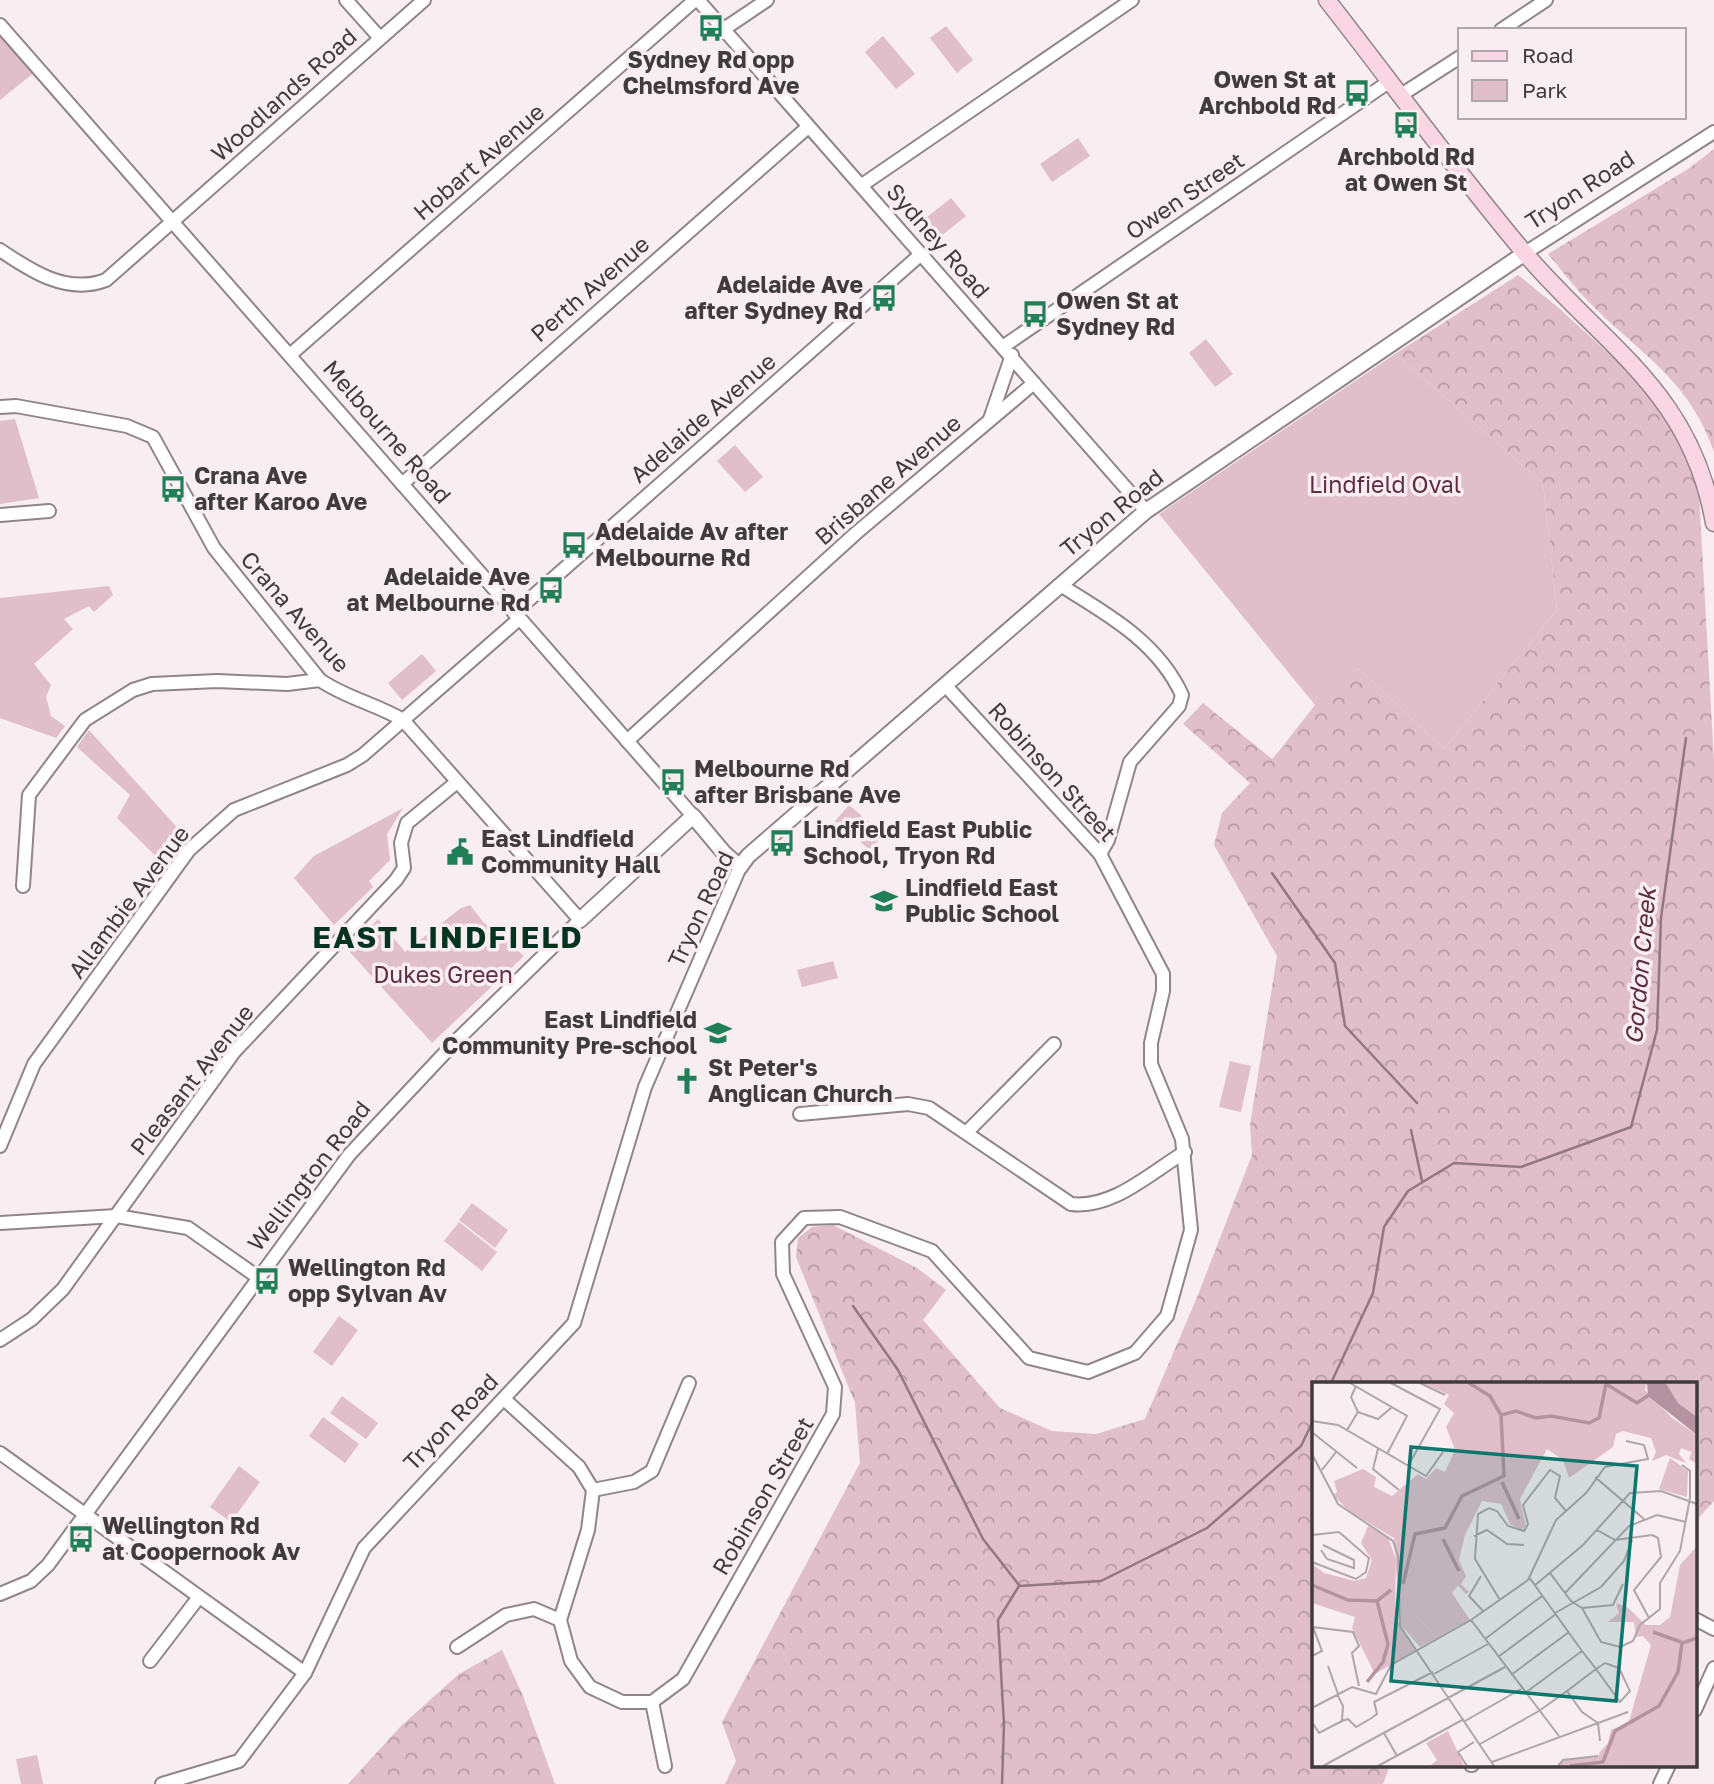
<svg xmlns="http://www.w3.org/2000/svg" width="1714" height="1784" font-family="'Golos Text',sans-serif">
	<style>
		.forest { fill: url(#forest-crowns) }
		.park { fill: #e0beca }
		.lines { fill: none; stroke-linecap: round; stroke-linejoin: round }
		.stream { stroke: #927882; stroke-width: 2.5 }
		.minor-casing { stroke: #908589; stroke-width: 16 }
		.tertiary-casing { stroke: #908589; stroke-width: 18 }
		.secondary-casing { stroke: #908589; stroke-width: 19 }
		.minor { stroke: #fff; stroke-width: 12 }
		.tertiary { stroke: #fff; stroke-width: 14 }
		.secondary { stroke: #fad6e5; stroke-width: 16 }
		.labels { text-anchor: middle; stroke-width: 7; stroke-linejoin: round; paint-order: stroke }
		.poi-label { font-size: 23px; font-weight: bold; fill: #403b3d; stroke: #f8edf1; text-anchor: start }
		.street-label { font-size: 23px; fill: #403b3d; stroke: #f8edf1 }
		.park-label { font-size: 23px; fill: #5e2e42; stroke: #f8edf1 }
		.water-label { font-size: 24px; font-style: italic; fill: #5b2b40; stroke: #f8edf1 }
		.district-label { font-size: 30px; font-weight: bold; letter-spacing: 2px; fill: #053320; stroke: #f8edf1 }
		.inset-river { fill: none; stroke: #b5929f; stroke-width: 3.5 }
		.inset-road { fill: none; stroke: #aea6a9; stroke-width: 2 }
		.view { fill: #0f766e; fill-opacity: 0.15; stroke: #0f766e; stroke-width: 3.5 }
		.inset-edge { fill: none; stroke: #403b3d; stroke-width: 3.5 }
	</style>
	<defs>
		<pattern id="forest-crowns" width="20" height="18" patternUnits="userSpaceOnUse" patternTransform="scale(1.75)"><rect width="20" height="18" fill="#e0beca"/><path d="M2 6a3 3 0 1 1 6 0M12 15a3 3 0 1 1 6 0" fill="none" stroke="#b79ca5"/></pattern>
	</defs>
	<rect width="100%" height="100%" fill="#f8edf1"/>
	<g class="forest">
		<path d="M1714,149V452C1689,378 1637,352 1587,300C1573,286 1561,269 1548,254L1688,169Z"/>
		<path d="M1518,275L1560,309L1647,389L1679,436L1699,494L1714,761V1501L1695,1522V1383H1313V1765H1390L1383,1784H725L736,1761L722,1722L860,1463L855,1403L796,1257L798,1238L812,1227L833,1225L917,1268L946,1290L923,1320L1000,1408L1052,1431L1096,1434L1145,1419L1198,1295L1252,1155L1250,1125L1277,956L1214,845L1222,813L1250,783L1183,724L1203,703L1272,759L1358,668L1444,749L1557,610L1543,483L1395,354Z"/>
		<path d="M502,1650L523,1696L555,1784H348L401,1726L459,1674Z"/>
	</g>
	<g class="park">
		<path d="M946,26L973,60L957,73L930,38Z"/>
		<path d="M0,31L36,71L0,100Z"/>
		<path d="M883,36L915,74L896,89L865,52Z"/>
		<path d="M1078,138L1090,156L1052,182L1040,164Z"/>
		<path d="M951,198L966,216L931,244L916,226Z"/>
		<path d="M1206,339L1233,374L1215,387L1189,353Z"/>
		<path d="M1395,354L1543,483L1557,610L1444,749L1358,668L1272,760L1315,705L1159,514Z"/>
		<path d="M15,419L39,498L0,504V421Z"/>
		<path d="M735,445L763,477L745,492L717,461Z"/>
		<path d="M109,586L113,595L94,612L89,606L64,619L73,629L34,664L51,685L46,697L51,716L65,726L56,738L0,718V598Z"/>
		<path d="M422,654L436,671L402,700L388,683Z"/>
		<path d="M89,730L184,835L163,863L117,818L130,795L77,747Z"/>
		<path d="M849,805L883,834L870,850L835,821Z"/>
		<path d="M403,808L387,834L390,860L369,881L373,887L334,925L294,878L314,856Z"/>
		<path d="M470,905L483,922L524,956L432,1043L348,950L378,919L405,952L461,908Z"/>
		<path d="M833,961L838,978L802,987L797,970Z"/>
		<path d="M1230,1061L1251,1066L1241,1112L1219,1107Z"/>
		<path d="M472,1203L508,1230L495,1248L459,1220Z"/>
		<path d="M459,1222L497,1252L482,1271L444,1241Z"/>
		<path d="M339,1316L358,1330L332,1366L313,1352Z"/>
		<path d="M342,1396L378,1423L366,1439L330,1413Z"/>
		<path d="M323,1417L359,1444L345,1463L309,1436Z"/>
		<path d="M239,1466L260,1482L231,1522L210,1507Z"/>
		<path d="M37,1755L43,1784H21L16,1759Z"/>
	</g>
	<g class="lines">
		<g class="stream">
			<path d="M1272,873L1335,963L1345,1026L1417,1103"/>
			<path d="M1411,1130L1422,1181"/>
			<path d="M853,1306L898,1370L983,1539L1019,1585"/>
			<path d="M1331,1383L1373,1293L1384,1227L1408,1191L1454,1163L1521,1167L1631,1127L1657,1030L1661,918L1686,738"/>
			<path d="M1002,1784L1004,1724L998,1620L1019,1586L1101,1581L1207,1528L1301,1446L1313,1421"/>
		</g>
		<defs>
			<g id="minor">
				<path d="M346,0L380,38"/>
				<path d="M698,0L1146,511"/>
				<path d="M0,25L693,816"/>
				<path d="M724,29L767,0"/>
				<path d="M1501,30L1546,0"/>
				<path d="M1401,95L1460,57"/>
				<path d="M862,185L1132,0"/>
				<path d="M0,250C31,271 67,295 106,280L424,0"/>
				<path d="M1525,253L1714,132"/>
				<path d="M1004,346L1390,81"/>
				<path d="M290,355L695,0"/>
				<path d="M0,407L16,406L127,426L153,437L214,548L320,680C346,698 376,704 403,720L580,920L456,1041L349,1155L48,1565L31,1581L0,1594"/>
				<path d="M990,419L1012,355"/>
				<path d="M402,484L808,127"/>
				<path d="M0,515L49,511"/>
				<path d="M1060,585C1107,614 1158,642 1182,695L1179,706L1130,762L1108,840L1100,854"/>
				<path d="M514,613L920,255"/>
				<path d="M627,741L855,534L1034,383"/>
				<path d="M23,886L29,795L85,720L133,690L152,684L217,681L287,684L320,680"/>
				<path d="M800,1114L908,1104L929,1108L1071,1204C1113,1209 1150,1173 1185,1152"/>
				<path d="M967,1132L1054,1044"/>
				<path d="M0,1146L34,1064L189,850L234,810L347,765L363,755L519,619"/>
				<path d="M0,1223L116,1216L188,1228L259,1278"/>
				<path d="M0,1340L32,1319L63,1289L234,1052L396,880L404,868L401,843L407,823L457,782"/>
				<path d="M504,1399L579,1467L593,1490L588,1530L560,1620L571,1661L590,1687L622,1702H652L683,1679L833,1414L835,1387L783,1274L782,1242L804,1218L840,1217L932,1251L1029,1358L1088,1372L1135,1353L1167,1316L1191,1230L1182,1139L1151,1064V1043L1163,991V974L1100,854L946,686"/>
				<path d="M0,1453L305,1673"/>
				<path d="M593,1490L634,1482L652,1471L689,1383"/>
				<path d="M1695,1619L1714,1629"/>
				<path d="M457,1647L506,1615L534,1609L560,1620"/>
				<path d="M150,1661L199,1597"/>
				<path d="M652,1702L665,1766"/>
				<path d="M1695,1710L1714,1668"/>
				<path d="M1471,1765H1472"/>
				<path d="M162,1784L239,1761L305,1673L364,1548L574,1323L645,1087L740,867"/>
				<path d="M1660,1784L1669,1765"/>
			</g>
			<path id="tertiary" d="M580,920L693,816L724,853L740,867L748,856L1146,511L1525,253"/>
			<path id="secondary" d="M1327,0C1392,83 1455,170 1523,251C1603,346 1691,390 1714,523"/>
		</defs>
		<use href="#minor" class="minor-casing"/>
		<use href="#tertiary" class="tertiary-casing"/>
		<use href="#secondary" class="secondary-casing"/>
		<use href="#minor" class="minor"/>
		<use href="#tertiary" class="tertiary"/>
		<use href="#secondary" class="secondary"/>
	</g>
	<defs>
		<symbol id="bus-bare" viewBox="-9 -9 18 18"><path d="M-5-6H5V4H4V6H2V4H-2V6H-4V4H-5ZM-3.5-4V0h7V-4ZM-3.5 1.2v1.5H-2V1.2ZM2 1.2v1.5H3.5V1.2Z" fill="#207f56" stroke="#f8edf1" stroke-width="2.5" paint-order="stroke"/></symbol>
		<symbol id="civic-bare" viewBox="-9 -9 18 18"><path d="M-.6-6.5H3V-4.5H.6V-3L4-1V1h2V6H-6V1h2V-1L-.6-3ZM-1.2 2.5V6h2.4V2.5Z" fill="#207f56" stroke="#f8edf1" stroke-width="2.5" paint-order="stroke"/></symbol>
		<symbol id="school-bare" viewBox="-9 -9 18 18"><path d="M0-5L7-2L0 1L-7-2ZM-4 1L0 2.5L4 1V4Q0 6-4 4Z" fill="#207f56" stroke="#f8edf1" stroke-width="2.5" paint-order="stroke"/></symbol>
		<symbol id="church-bare" viewBox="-9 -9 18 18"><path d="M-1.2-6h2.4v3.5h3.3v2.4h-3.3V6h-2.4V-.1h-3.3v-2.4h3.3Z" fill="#207f56" stroke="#f8edf1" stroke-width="2.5" paint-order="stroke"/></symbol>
	</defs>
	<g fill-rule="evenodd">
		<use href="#bus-bare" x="692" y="9" width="38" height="38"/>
		<use href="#bus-bare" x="1338" y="74" width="38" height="38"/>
		<use href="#bus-bare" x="1387" y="106" width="38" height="38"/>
		<use href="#bus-bare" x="865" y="279" width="38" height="38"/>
		<use href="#bus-bare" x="1016" y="295" width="38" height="38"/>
		<use href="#bus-bare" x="154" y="470" width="38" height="38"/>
		<use href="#bus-bare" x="555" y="526" width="38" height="38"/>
		<use href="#bus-bare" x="532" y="571" width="38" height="38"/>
		<use href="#bus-bare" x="654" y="763" width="38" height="38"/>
		<use href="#bus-bare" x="763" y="824" width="38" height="38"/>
		<use href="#civic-bare" x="441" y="833" width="38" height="38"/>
		<use href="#school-bare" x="865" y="882" width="38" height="38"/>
		<use href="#school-bare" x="699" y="1014" width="38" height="38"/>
		<use href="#church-bare" x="668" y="1062" width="38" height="38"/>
		<use href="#bus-bare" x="248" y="1262" width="38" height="38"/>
		<use href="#bus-bare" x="62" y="1520" width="38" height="38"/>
	</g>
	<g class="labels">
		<g class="poi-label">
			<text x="711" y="68" text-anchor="middle">Sydney Rd opp<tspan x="711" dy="26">Chelmsford Ave</tspan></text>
			<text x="1336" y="88" text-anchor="end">Owen St at<tspan x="1336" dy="26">Archbold Rd</tspan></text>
			<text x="1406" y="165" text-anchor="middle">Archbold Rd<tspan x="1406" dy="26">at Owen St</tspan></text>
			<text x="863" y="293" text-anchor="end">Adelaide Ave<tspan x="863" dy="26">after Sydney Rd</tspan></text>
			<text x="1056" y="309">Owen St at<tspan x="1056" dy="26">Sydney Rd</tspan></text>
			<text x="194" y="484">Crana Ave<tspan x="194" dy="26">after Karoo Ave</tspan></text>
			<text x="595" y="540">Adelaide Av after<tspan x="595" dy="26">Melbourne Rd</tspan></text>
			<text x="530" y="585" text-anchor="end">Adelaide Ave<tspan x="530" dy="26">at Melbourne Rd</tspan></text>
			<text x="694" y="777">Melbourne Rd<tspan x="694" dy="26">after Brisbane Ave</tspan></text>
			<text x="803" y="838">Lindfield East Public<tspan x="803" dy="26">School, Tryon Rd</tspan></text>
			<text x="481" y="847">East Lindfield<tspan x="481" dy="26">Community Hall</tspan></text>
			<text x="905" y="896">Lindfield East<tspan x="905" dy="26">Public School</tspan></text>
			<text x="697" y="1028" text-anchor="end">East Lindfield<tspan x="697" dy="26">Community Pre-school</tspan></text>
			<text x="708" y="1076">St Peter's<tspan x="708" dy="26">Anglican Church</tspan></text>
			<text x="288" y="1276">Wellington Rd<tspan x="288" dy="26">opp Sylvan Av</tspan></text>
			<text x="102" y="1534">Wellington Rd<tspan x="102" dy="26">at Coopernook Av</tspan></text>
		</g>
		<g class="street-label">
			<text transform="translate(284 95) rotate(-42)" y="8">Woodlands Road</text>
			<text transform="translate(479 162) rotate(-41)" y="8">Hobart Avenue</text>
			<text transform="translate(1580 190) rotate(-33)" y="8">Tryon Road</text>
			<text transform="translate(1185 196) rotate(-34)" y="8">Owen Street</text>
			<text transform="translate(938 241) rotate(49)" y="8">Sydney Road</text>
			<text transform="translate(590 289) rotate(-41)" y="8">Perth Avenue</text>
			<text transform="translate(703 418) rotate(-41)" y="8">Adelaide Avenue</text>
			<text transform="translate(387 432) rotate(49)" y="8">Melbourne Road</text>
			<text transform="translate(888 480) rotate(-41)" y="8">Brisbane Avenue</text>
			<text transform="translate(1112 513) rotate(-39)" y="8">Tryon Road</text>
			<text transform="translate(295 612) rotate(49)" y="8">Crana Avenue</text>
			<text transform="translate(1052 772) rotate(48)" y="8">Robinson Street</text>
			<text transform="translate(129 902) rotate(-53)" y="8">Allambie Avenue</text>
			<text transform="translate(701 909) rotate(-65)" y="8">Tryon Road</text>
			<text transform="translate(192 1080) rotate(-52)" y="8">Pleasant Avenue</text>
			<text transform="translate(309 1176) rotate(-52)" y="8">Wellington Road</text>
			<text transform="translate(451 1422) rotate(-46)" y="8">Tryon Road</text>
			<text transform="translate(763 1496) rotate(-60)" y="8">Robinson Street</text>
		</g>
		<g class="park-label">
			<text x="1385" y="493">Lindfield Oval</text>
			<text x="443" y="983">Dukes Green</text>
		</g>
		<g class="water-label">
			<text transform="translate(1641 966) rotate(-85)" y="8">Gordon Creek</text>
		</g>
		<g class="district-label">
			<text x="448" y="948">EAST LINDFIELD</text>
		</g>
	</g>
	<g transform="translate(1312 1382)">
		<rect width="385" height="385" fill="#f8edf1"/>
		<path d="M385,303V384H291L287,371L296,361L299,348L316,341L315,349H339L384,322Z" fill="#e0beca"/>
		<path d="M111,1H335L333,8L360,36L385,53V82L377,77L380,70L369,66L367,72L374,81L354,73L340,79L344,70L339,56L311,49L304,52L301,65L257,96L251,78L235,67L208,117L214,144L209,148L198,142L189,122L170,119L153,153L147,178L154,194L149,202L157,210L154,212L146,204L107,237L125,256L108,265L88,242L82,156L37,129L21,113L25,110L22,99L51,87L64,95L62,105L80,114L106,92L114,97L124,86L133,90L143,68L134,45L142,31L132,22L137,13ZM354,1H385V35L366,21ZM56,144L76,155L84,178L83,235L104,268L63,292L40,246L43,235L0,221V182L12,191L43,199L54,196L60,178L49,161ZM385,164L384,322L341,353L334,375L345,358L348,360L334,384H326L335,362L336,352L330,363L331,353L323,354L324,371L318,384H313L320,369L312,363L320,352L307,351V347L290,383L246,384L250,379L288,373L296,365L302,347L316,343L339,263L331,254L324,255L322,240H296L307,231L304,223L316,226L334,243H348L358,235L368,183Z" fill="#e0beca"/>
		<path d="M358,76L376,89L375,115L347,107ZM123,204L133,215L146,204L140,211L158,238L125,256L107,237V221ZM305,221L316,226L329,240H296L307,231ZM136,349L152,384H118L125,378L114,361Z" fill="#e0beca"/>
		<path d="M335,1H354L366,21L385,35V53L336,14Z" fill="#b5929f"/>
		<path class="inset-river" d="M157,1L178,14L189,33M190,100L207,137M131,157L147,189M91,202L103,152L133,146L150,114L192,94L189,33L204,29L224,36L239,34L277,41L287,36L294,2L325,21L337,13M0,203L36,218L65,219M341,250L369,260M55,300L71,280L76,262L65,219L79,208M258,384L291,380L303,349L347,324L366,290L370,261L385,256"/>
		<path class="inset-road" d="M38,1L95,34L75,72M79,1L128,27L96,84M108,1L133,13M44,4L39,15L46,30M0,39L26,43L114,94L131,70M35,48L46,30L66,37L80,25M1,51L45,86M66,67L61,87L87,108M0,72L26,122L81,159L86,174L88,244L182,384M10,88L24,70M283,95L332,137M285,148L303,158L340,153L346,156L349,175L322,208L337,236M0,153L27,150L57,176L54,190L44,197L0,180M162,154L175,148L195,162L212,163M9,168L15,177L42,186V178L11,163M238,191L259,219L270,226L289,260L308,265L321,259L328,243L348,227V201L368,169L378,116V89L370,83M169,194L157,214L172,230M222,204L271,163L318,111L349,109L385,122M253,211L317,144L345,133L374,140M188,218L163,177L166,132L177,126L185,129L196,144L212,149L216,142L211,123L238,88L248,94L243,116L254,129M270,226L301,223L311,202M243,231L289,205L312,179L320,158M159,238L247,354M0,245L41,250L47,264L40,271L47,304M173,257L230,214M0,274L10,269L1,245M186,275L244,232M16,284L26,312M122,292L176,262M199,293L257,250M255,309L270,330L286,341L288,359M213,311L270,269M25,312L31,324L30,339M62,320L121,290M0,326L40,305L64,312L79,283L159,238L216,198L244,138L274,111L293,85L336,77L332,63L314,59M30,339L36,337L44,345L58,337L65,332L62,319M153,339L209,307M0,340L7,351L30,339M72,351L85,374M168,362L227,329L255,309L284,287L293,281L307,286L318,309L308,320L284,287L270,269L219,198L217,196M180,380L316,330M11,384L193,285M66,384L152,337M155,384L146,370L162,360M246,384L251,378L286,374"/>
		<path class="view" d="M99,65L325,84L304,319L79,299Z"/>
		<rect width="385" height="385" class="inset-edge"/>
	</g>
	<rect x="1458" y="28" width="228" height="91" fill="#f8edf1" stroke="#aea6a9" stroke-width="2"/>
	<rect x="1472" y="51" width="35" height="10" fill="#fad6e5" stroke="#aea6a9" stroke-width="2"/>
	<text x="1522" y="63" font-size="21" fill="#403b3d">Road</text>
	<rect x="1472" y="80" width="35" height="21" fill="#e0beca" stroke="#aea6a9" stroke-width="2"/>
	<text x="1522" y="98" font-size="21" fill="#403b3d">Park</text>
</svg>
